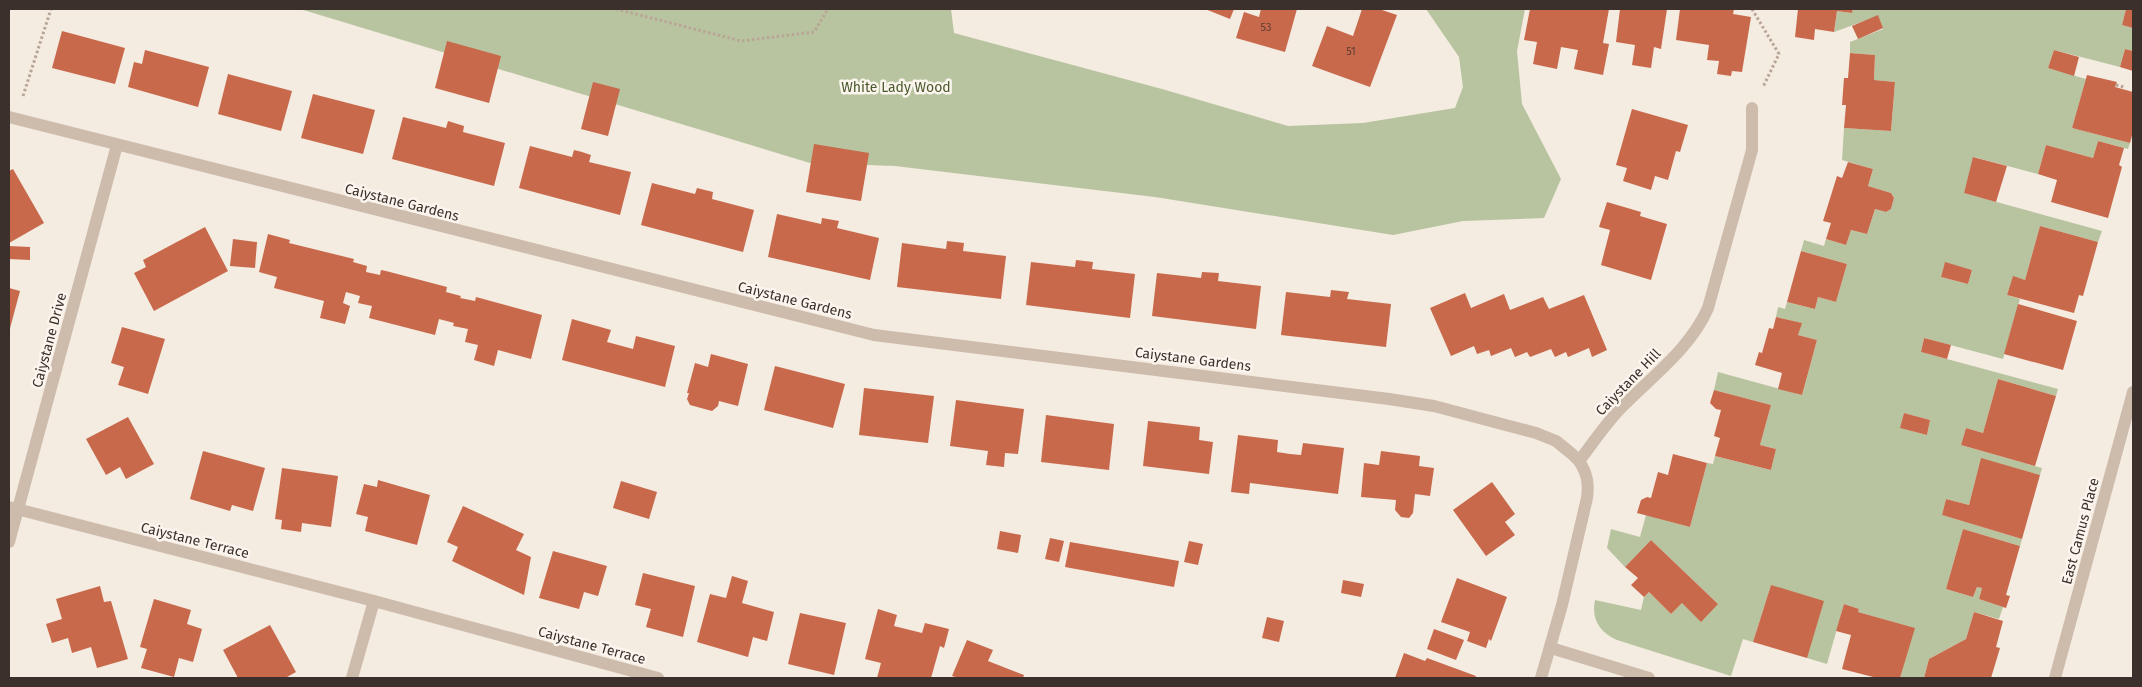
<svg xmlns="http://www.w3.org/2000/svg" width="2142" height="687" font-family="'Fira Sans',sans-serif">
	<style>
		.green { fill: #b8c4a0; fill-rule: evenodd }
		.building { fill: #c8694b }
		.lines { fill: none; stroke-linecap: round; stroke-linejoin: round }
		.path { stroke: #b9a596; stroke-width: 3; stroke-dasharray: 2.5 2.5; stroke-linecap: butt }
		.street { stroke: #cdbbac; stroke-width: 12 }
		.labels { text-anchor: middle; stroke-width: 5; stroke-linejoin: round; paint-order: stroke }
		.number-label { font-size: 11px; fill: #5e3e33 }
		.park-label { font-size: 14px; fill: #4a5a2e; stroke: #fbf5ee }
		.street-label { font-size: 14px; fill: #3b302b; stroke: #fbf5ee }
	</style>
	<rect width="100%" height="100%" fill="#f4ebe1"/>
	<g class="green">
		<path d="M300,9H951L954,33L1162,89L1288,126L1363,123L1455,108L1463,87L1459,57L1426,9H1525L1517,51L1522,104L1561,179L1544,218L1463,221L1393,235L1155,197L895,166L810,163Z"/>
		<path d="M1853,9H2126L2122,25L2133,28V51L2125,49L2120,67L2054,50L2048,68L2086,79L2072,128L2130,143L2128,149L2098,141L2093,158L2046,145L2038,174L1974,157L1964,193L2102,231L2098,242L2040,226L2025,280L2013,277L2007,295L2020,299L2003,359L1924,338L1921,352L2058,389L2056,396L1998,379L1983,433L1966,428L1961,445L2042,468L2040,475L1981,459L1969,505L1946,499L1942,515L2022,539L2020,546L1963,529L1946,589L1973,597L1977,587L1982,588L1979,599L2003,607L1999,619L1974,612L1966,639L1929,659L1924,678H1900L1914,628L1858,612L1859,609L1844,604L1827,664L1807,658L1771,585L1753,642L1743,639L1731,676L1617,640C1600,632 1591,620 1595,600L1641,610L1644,597L1649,592L1671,614L1682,603L1718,604L1651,540L1625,567L1607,548L1611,529L1640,537L1646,515L1690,527L1707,463L1713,464L1715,456L1771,470L1776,449L1760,445L1771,405L1714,390L1718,372L1802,395L1817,340L1798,335L1801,323L1776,317L1778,307L1785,309L1787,302L1815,309L1818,297L1836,302L1847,264L1801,251L1804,240L1824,246L1826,239L1846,245L1851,230L1867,234L1875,209L1886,212L1891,209L1894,198L1891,193L1868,186L1873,169L1842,160L1844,128L1891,131L1895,82L1874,80L1875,55L1850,53V42L1883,29L1878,16L1834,32L1837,11L1852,13ZM1945,263L1972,270L1968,284L1941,277ZM1904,413L1930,420L1927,435L1901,428Z"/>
	</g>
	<g class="building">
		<path d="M1205,9H1234L1230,19Z"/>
		<path d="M1261,9H1297L1285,52L1236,38L1244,12L1259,17Z"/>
		<path d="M1362,9H1379L1397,15L1370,87L1312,66L1327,26L1353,36Z"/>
		<path d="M1530,9H1609L1603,43L1609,44L1603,75L1574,69L1578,50L1561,47L1557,69L1533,64L1537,42L1524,40Z"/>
		<path d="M1620,9H1667L1661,49L1654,47L1651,68L1632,65L1635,45L1616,42Z"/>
		<path d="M1680,9H1734L1733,14L1751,17L1742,72L1732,71L1731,76L1717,74L1719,61L1707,60L1709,45L1676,40Z"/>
		<path d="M1798,9H1853L1852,13L1837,11L1834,32L1815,29L1814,40L1795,37Z"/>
		<path d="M2126,9H2133V28L2122,25Z"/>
		<path d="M1878,15L1883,28L1858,39L1852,26Z"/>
		<path d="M62,31L125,48L115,84L52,68Z"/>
		<path d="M447,41L501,56L489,103L435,88Z"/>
		<path d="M2125,49L2133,51V71L2120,67Z"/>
		<path d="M145,50L209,67L198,107L128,87L134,62L142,64Z"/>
		<path d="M2054,50L2079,57L2074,76L2048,68Z"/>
		<path d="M1850,53L1875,55L1874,80L1895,82L1891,131L1844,128L1846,105H1842L1844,78H1848Z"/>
		<path d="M228,74L292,91L281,131L218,114Z"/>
		<path d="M2087,75L2117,82L2115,87L2133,92V132L2130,143L2072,128Z"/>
		<path d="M593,82L620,89L608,136L581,129Z"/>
		<path d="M313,94L375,110L363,154L301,138Z"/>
		<path d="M1632,109L1688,125L1680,152L1676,151L1668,180L1655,176L1651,190L1623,181L1627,168L1616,165Z"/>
		<path d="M403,117L446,128L448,121L464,126L463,132L505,143L494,186L392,159Z"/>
		<path d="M2098,141L2124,148L2119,165L2122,167L2108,218L2051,202L2057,180L2038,174L2046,145L2093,158Z"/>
		<path d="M814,144L869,153L861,201L806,192Z"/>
		<path d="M530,146L572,157L574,150L582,152L591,155L589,162L631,172L620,215L519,188Z"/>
		<path d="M1973,157L2007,166L1996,202L1964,193Z"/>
		<path d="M1848,162L1873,169L1868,186L1891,193L1894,198L1891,209L1886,212L1875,209L1867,234L1851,230L1846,245L1826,239L1831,223L1823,221L1837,176L1842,178Z"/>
		<path d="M13,169L44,223L9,243V171Z"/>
		<path d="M652,183L695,194L697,188L713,192L712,199L754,210L743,252L641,225Z"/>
		<path d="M1607,202L1641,212L1640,216L1667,224L1651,280L1601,265L1610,230L1599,227Z"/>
		<path d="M777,214L821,224L822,218L839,221L837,228L879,238L870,280L768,257Z"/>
		<path d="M2040,226L2098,242L2083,296L2079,295L2074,313L2007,295L2013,276L2025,280Z"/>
		<path d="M205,227L228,271L154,311L134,273L146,267L143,260Z"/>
		<path d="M268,234L290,240L289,243L354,259L353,262L367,266L366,272L380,275L381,270L386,271L447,287L446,292L461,296L460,298L475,301L476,297L542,315L531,359L498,350L494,366L474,360L478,345L465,342L468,329L453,326L454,323L439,319L435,335L369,318L372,306L358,303L360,296L346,292L343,303L350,306L345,324L320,318L324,301L274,288L277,277L259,272Z"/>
		<path d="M233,239L257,242L255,268L230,266Z"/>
		<path d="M947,241L964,243L963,251L1006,256L1001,299L897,287L902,243L946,249Z"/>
		<path d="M9,246L30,247V260L9,259Z"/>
		<path d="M1801,251L1847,264L1836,302L1818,297L1815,309L1787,302Z"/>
		<path d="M1076,260L1093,262L1092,269L1135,274L1130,318L1026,305L1031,262L1075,267Z"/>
		<path d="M1945,262L1972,270L1968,284L1941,277Z"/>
		<path d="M1202,272L1219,273L1218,281L1261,286L1256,329L1152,316L1157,273L1201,278Z"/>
		<path d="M9,288L20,291L9,332Z"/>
		<path d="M1331,290L1349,292L1347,299L1391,304L1386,347L1281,335L1286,292L1330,297Z"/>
		<path d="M1465,293L1471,308L1504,294L1510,310L1543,297L1549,309L1584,295L1607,350L1592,357L1589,348L1568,357L1566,352L1555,357L1551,349L1530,357L1527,352L1515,357L1511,348L1491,356L1489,350L1477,354L1474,346L1451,356L1430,308Z"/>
		<path d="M2018,304L2077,321L2063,370L2004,354Z"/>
		<path d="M1776,317L1802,323L1798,335L1817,340L1802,395L1778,389L1782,373L1755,365L1759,352L1762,353L1769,328L1773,329Z"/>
		<path d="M572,319L611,330L607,342L622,346L633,349L636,336L675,346L665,387L562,360Z"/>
		<path d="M122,327L165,339L148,394L118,385L124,367L111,363Z"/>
		<path d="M1924,338L1951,345L1947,359L1921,352Z"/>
		<path d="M711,354L748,364L738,406L719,401L718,406L712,411L690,405L687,399L689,393H687L695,363L708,367Z"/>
		<path d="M775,366L845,384L833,428L764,410Z"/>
		<path d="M1998,379L2056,396L2035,466L1961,445L1966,428L1983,433Z"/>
		<path d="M864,388L934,396L928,443L859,435Z"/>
		<path d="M1714,390L1771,405L1760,445L1776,449L1771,470L1715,456L1720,438L1714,436L1721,410L1716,409L1710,403Z"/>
		<path d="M956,400L1024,409L1018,454L1005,453L1004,467L986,465L988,451L950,446Z"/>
		<path d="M1904,413L1930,420L1927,435L1900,428Z"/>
		<path d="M1046,415L1114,424L1109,470L1041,462Z"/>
		<path d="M128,417L154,464L126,479L120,467L106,475L86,439Z"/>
		<path d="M1148,421L1200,427L1199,440L1213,442L1209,474L1143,466Z"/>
		<path d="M1238,435L1278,440L1277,452L1290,454L1301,455L1303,443L1344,448L1338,494L1250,483L1249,494L1231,492Z"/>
		<path d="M203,451L265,468L253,511L232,505L230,511L190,499Z"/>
		<path d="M1381,451L1420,456L1419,466L1434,468L1430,496L1415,494L1413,513L1409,518L1401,517L1395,510L1396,500L1361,497L1364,463L1379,465Z"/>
		<path d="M1673,454L1707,463L1690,527L1637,513L1641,500L1647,497L1651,498L1658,472L1668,475Z"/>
		<path d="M1981,458L2040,475L2022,539L1942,515L1946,499L1969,505Z"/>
		<path d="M282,468L338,476L331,527L302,523L301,532L281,529L282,520L275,519Z"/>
		<path d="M378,480L430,495L417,545L365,531L368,517L356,514L364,484L377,487Z"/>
		<path d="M621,481L657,492L649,519L613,508Z"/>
		<path d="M1492,482L1515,514L1505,522L1515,535L1486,556L1453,510Z"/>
		<path d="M463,506L524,534L516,550L531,557L524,595L452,561L458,547L447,542Z"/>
		<path d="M1963,529L2020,546L2006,595L2010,596L2006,608L1979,599L1982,588L1977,587L1973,597L1946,589Z"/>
		<path d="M1000,531L1021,535L1018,553L997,549Z"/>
		<path d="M1050,538L1064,541L1059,562L1045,559Z"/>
		<path d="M1651,540L1718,604L1701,622L1682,603L1671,614L1649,592L1644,597L1631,585L1638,578L1625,567Z"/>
		<path d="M1189,541L1203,544L1198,565L1184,562Z"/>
		<path d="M1070,542L1179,561L1174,587L1065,567Z"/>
		<path d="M553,551L607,566L598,596L584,592L579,609L539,598Z"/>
		<path d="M643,573L695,586L683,637L646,627L651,609L635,605Z"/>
		<path d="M732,576L748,581L742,603L774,612L767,641L753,637L748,657L697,642L710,594L726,598Z"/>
		<path d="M1457,578L1507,597L1491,641L1489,639L1486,648L1467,641L1470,632L1441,622Z"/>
		<path d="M1343,580L1364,584L1361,597L1341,593Z"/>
		<path d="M1771,585L1824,601L1807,658L1753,642Z"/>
		<path d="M100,586L104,602L111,601L128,659L97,668L91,647L72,653L68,638L52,643L46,624L62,619L56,599Z"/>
		<path d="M154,599L191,610L187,624L202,629L193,662L179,658L174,677L141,668L147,649L140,647Z"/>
		<path d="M1844,604L1859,609L1858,612L1915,628L1900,678H1877L1842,669L1851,635L1836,631Z"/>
		<path d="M878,609L897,615L894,626L922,633L925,623L949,629L944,648L940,646L931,678H877L881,663L865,659Z"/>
		<path d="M1974,612L2003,621L1996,647L2000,648L1991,678H1924L1929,659L1966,639Z"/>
		<path d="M800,613L846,623L834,675L788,664Z"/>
		<path d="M1267,617L1284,621L1279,642L1262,638Z"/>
		<path d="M270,625L296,672L287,677L288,678H238L223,650Z"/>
		<path d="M1434,629L1464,640L1456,660L1427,649Z"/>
		<path d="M967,640L993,650L988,661L1024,675L1023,678H959L952,676Z"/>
		<path d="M1404,653L1425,661L1427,658L1476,676L1475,678H1395Z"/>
	</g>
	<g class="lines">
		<g class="path">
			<path d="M616,9L741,41L814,32L828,9"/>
			<path d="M1752,9L1779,54L1763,87"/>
			<path d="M2116,85L2124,87"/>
			<path d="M23,96L51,9"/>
		</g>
		<g class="street">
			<path d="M9,117L874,335L1389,399L1434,406L1536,433L1556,441L1572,454L1579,461"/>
			<path d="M9,507L374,601L658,678"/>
			<path d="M9,542L117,145"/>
			<path d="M1551,648L1649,678"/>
			<path d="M352,678L374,601"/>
			<path d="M1541,678L1562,605L1587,498C1589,483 1587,473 1579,461C1594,442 1607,421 1625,404C1655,374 1691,347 1708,308L1752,150V108"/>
			<path d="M2055,678L2133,392"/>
		</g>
	</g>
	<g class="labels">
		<g class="number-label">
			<text x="1266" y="31">53</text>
			<text x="1351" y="55">51</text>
		</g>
		<g class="park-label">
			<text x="896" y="92">White Lady Wood</text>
		</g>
		<g class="street-label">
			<text transform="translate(402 202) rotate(14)" y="5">Caiystane Gardens</text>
			<text transform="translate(795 300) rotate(14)" y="5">Caiystane Gardens</text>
			<text transform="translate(49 340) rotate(-75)" y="5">Caiystane Drive</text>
			<text transform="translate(1193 359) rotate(7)" y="5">Caiystane Gardens</text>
			<text transform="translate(1628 382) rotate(-46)" y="5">Caiystane Hill</text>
			<text transform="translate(2080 531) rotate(-75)" y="5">East Camus Place</text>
			<text transform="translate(195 540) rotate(14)" y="5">Caiystane Terrace</text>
			<text transform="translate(592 645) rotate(15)" y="5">Caiystane Terrace</text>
		</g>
	</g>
	<rect width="2142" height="687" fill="none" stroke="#3b302b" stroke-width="20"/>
</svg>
